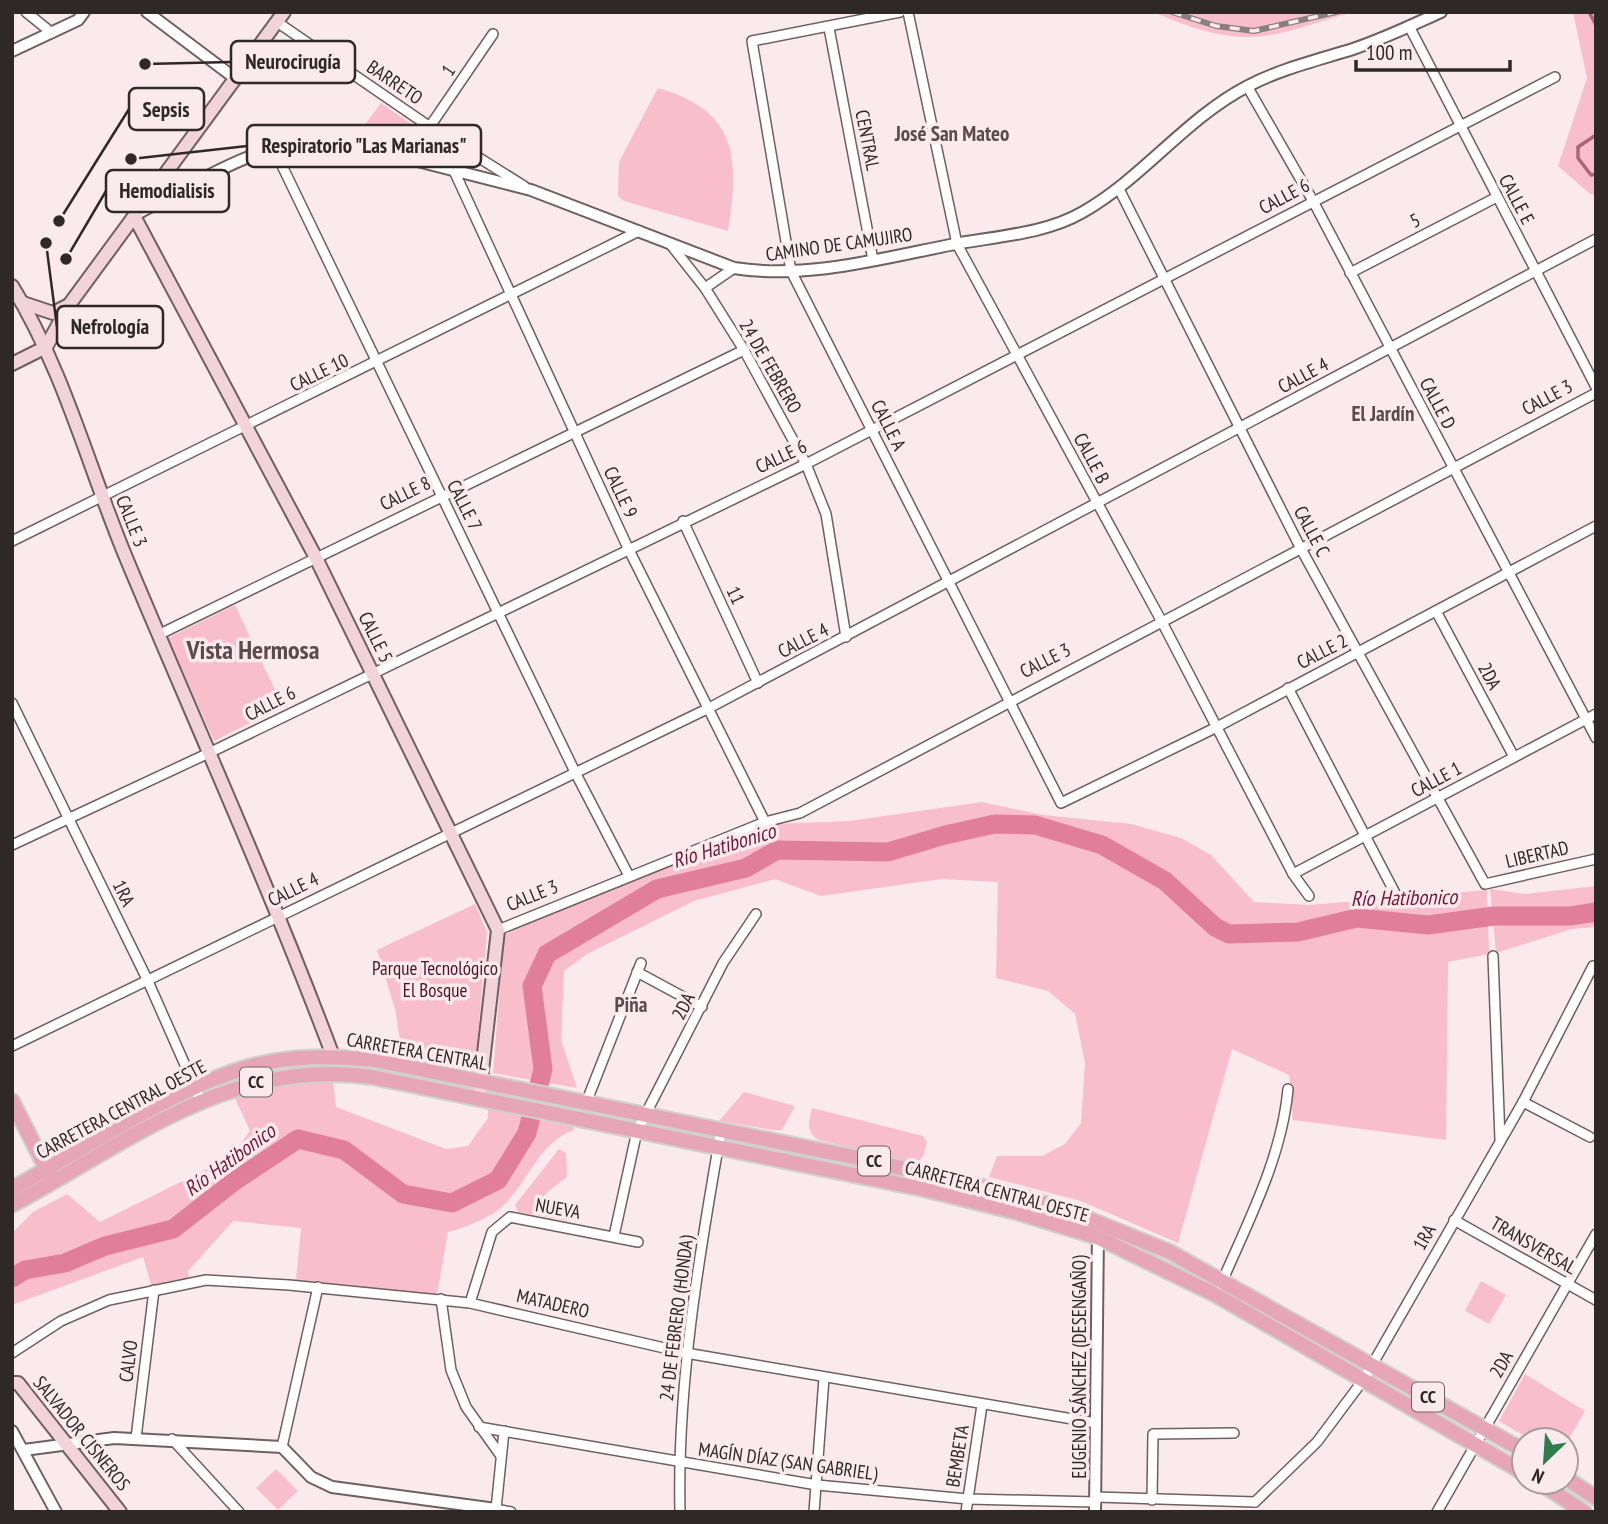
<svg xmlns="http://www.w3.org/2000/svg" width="1608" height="1524" font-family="'PT Sans Narrow',sans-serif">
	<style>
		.green { fill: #f8becb }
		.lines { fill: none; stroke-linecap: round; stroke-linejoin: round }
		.stream { stroke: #ab6578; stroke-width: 3.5 }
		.river { stroke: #e17f9a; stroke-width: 19 }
		.minor-casing { stroke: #6e5f62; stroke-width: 12 }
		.tertiary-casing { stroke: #6e5f62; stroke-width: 14 }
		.secondary-casing { stroke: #6e5f62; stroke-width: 16 }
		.primary-casing { stroke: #d1d0d0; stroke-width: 18 }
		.minor { stroke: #fff; stroke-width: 9 }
		.tertiary { stroke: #fff; stroke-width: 10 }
		.secondary { stroke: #f2d2db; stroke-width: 12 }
		.primary { stroke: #e6a6b8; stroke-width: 14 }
		.rail-casing { stroke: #897e80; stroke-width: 6 }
		.rail { stroke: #fbeaed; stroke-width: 3.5; stroke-dasharray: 10; stroke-linecap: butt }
		.labels { text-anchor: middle; stroke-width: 7; stroke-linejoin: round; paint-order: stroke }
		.shield { fill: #fbeaed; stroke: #6c6264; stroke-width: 2 }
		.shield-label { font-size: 18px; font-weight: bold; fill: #2e2829 }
		.street-label { font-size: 19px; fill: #2e2829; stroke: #fbeaed }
		.park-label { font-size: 19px; fill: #4e1127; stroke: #fbeaed }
		.neighbourhood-label { font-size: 21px; font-weight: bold; fill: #594b4e; stroke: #fbeaed }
		.water-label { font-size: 21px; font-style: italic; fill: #701939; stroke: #fbeaed }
		.district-label { font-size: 26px; font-weight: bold; fill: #594b4e; stroke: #fbeaed }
		.leader { fill: none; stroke: #2e2829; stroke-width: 2.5 }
		.callout-dot { fill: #2e2829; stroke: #fbeaed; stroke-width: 2.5 }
		.callout { fill: #fbeaed; stroke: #2e2829; stroke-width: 2.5 }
		.callout-label { font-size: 21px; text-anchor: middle; font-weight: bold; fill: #2e2829 }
	</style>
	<rect width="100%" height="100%" fill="#fbeaed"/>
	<g class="green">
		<path d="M1154,12H1353C1324,20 1293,32 1264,36C1227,41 1187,27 1154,12Z"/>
		<path d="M1573,12H1596V195L1590,194L1558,166L1587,78Z"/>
		<path d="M658,88C739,111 739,160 728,231L624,201L618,196L619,162Z"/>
		<path d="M381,103L418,129L400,151L358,134Z"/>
		<path d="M235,605L283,707L214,741L168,638Z"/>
		<path d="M982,802L1043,815L1131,824L1181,838L1211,855L1254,902L1309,905L1487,890L1489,954L1448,962L1446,1140L1293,1120L1289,1075L1232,1049L1178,1243L1081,1201L989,1177L997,1156H1042L1065,1144L1081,1123L1085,1063L1075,1014L1048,991L996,978L998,882L942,879L821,896L775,879L694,901L587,954L564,971L561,1040L577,1088L493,1073L504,935L629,878L776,824L849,821Z"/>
		<path d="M1596,886V927L1572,929L1496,953L1490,889L1525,894Z"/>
		<path d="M475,904L487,932L475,1069L402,1053L395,1009L377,950Z"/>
		<path d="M333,1081L336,1107L446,1149L468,1146L488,1118V1108L573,1126L574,1130C538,1143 529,1181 503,1206C492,1217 464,1228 448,1232L437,1295L296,1281L301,1228L233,1221L188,1271L189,1279L152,1288L143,1257L12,1305V1233L33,1212L67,1194L100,1222L231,1157L250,1131L235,1098L277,1086Z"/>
		<path d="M744,1092L795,1106L782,1130H773L719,1121Z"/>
		<path d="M812,1108L923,1136L927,1142L924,1155L917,1163L819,1140C805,1132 809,1122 812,1108Z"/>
		<path d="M559,1149L566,1153L567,1177L546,1193L543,1200L572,1204L569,1221L518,1212L515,1205Z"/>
		<path d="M1481,1281L1506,1295L1489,1324L1465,1311Z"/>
		<path d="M1525,1374L1585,1411L1566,1444V1440H1531L1499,1421Z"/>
		<path d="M276,1469L298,1491L278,1510L256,1488Z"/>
	</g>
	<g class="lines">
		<g class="stream">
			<path d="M1589,12L1596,25"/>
			<path d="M1596,135L1578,147V158L1591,175L1596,174"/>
		</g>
		<path class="river" d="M12,1278L25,1270L65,1263L105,1246L173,1229L236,1180L298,1139L344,1150L403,1194L452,1203L498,1180L527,1133L543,1069L532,986L547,954L657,889L746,868L777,850L888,852L945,835L995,824L1035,825L1102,845L1165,881L1215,927L1229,934L1298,932L1357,918L1428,925L1494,916H1570L1596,912"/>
		<defs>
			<g id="minor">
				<path d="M26,12L52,33"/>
				<path d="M900,12L752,41L791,271L1061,803L1215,728L1596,526"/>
				<path d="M908,12L957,244L1162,622L1293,874L1309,896"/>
				<path d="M277,22L430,127L524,186"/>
				<path d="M1409,26L1596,387"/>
				<path d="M829,28L873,260"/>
				<path d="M1247,86L1313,201L1596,738"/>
				<path d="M273,147L575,772L629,876"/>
				<path d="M407,160L493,34"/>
				<path d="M455,173L628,548L765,822"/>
				<path d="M1119,189L1300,547L1485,884L1596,859"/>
				<path d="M671,245L705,288L744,350L806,464L826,514L846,637"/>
				<path d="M1350,273L1497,197"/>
				<path d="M705,288L734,268"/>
				<path d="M683,521L758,683"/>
				<path d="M12,541L639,231"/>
				<path d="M1436,611L1514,757"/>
				<path d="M158,635L744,350"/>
				<path d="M1288,688L1395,893"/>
				<path d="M12,703L147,979L201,1101"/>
				<path d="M12,845L211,752L806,464L1555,77"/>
				<path d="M1293,874L1596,714"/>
				<path d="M498,930L765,822L800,813L1596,393"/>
				<path d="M1493,956L1500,1139"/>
				<path d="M637,972L702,1007"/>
				<path d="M12,1046L709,708L1596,239"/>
				<path d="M1523,1102L1590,1137"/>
				<path d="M586,1103L641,963"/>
				<path d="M1454,1220L1596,1300"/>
				<path d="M614,1236L637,1131L723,963L756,914"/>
				<path d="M1221,1284C1248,1222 1282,1157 1288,1089"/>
				<path d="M441,1299L451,1370L466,1407L501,1456"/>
				<path d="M470,1303L492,1232L510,1217L638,1242"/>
				<path d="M12,1353L61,1321L109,1300L206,1280L289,1285L470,1303L686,1353L1096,1423"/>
				<path d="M479,1427L817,1485L968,1499L1096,1502"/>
				<path d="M136,1438L154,1290"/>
				<path d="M172,1439L239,1512"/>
				<path d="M282,1447L318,1287"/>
				<path d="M1096,1497L1255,1502"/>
				<path d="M1152,1500L1153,1434L1234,1433"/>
				<path d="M1255,1502L1317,1442L1364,1379L1523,1102L1593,966"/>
				<path d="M496,1509L504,1431"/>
				<path d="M496,1509L511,1512"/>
				<path d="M680,1512C677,1384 699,1256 721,1131"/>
				<path d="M814,1512L824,1378"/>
				<path d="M966,1512L982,1405"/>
				<path d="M1437,1512L1596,1234"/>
			</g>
			<g id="tertiary">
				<path d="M147,12L236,79"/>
				<path d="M12,51L78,20L84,12"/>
				<path d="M135,215C198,182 262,138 335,140L531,190L734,268C808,280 887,257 960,243C1001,236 1047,233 1083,212C1143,178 1186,118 1248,86C1280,69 1318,60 1353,49C1383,39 1412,25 1441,12"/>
				<path d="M12,1431L56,1512"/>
				<path d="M24,1450L114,1438L282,1447L311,1477L332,1487L496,1509V1512"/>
				<path d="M1095,1512L1098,1231"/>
			</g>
			<g id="secondary">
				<path d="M134,216L315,556L498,930L479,1097"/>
				<path d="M12,286C64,370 89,469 127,560C196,725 270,888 333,1056"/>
				<path d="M23,303L53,313L69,305"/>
				<path d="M46,347L69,305L284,12"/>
				<path d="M12,364L46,347"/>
				<path d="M12,1383H18L120,1512"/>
			</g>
			<g id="primary">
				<path d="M12,1101L51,1178"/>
				<path d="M12,1189C83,1149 175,1087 252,1066C292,1055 334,1056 375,1060L863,1159L1012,1194L1069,1211L1170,1252L1524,1451"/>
				<path d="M12,1205C129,1142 231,1057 372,1077L923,1189L1016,1212L1097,1237L1216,1295L1524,1473"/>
				<path d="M1566,1478L1596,1498"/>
				<path d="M1539,1482L1584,1512"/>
			</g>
		</defs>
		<use href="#minor" class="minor-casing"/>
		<use href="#tertiary" class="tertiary-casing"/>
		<use href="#secondary" class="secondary-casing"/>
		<use href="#primary" class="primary-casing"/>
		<use href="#minor" class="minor"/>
		<use href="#tertiary" class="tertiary"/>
		<use href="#secondary" class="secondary"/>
		<use href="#primary" class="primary"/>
		<defs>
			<path id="rail" d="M1172,12L1216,26L1254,31L1336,12"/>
		</defs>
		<use href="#rail" class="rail-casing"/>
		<use href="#rail" class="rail"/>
	</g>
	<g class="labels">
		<g class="shield">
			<rect x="240" y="1067.5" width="32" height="29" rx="5"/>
			<rect x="858" y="1146.5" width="32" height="29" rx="5"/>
			<rect x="1412" y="1382.5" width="32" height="29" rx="5"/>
		</g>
		<g class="shield-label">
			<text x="256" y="1088">CC</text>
			<text x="874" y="1167">CC</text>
			<text x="1428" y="1403">CC</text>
		</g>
		<g class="street-label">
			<text transform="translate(448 70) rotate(-55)" y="7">1</text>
			<text transform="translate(395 82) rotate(34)" y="7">BARRETO</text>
			<text transform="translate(868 140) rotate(79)" y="7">CENTRAL</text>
			<text transform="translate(1284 196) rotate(-28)" y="7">CALLE 6</text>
			<text transform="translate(1517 199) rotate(62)" y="7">CALLE E</text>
			<text transform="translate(1415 220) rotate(-27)" y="7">5</text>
			<text transform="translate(839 244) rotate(-8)" y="7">CAMINO DE CAMUJIRO</text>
			<text transform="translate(771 366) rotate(60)" y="7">24 DE FEBRERO</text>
			<text transform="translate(319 372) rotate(-26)" y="7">CALLE 10</text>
			<text transform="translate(1303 375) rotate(-28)" y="7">CALLE 4</text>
			<text transform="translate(1547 397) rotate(-28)" y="7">CALLE 3</text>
			<text transform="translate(1438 403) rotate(62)" y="7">CALLE D</text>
			<text transform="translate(889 425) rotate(63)" y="7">CALLE A</text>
			<text transform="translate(781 456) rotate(-25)" y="7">CALLE 6</text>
			<text transform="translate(1092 458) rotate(62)" y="7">CALLE B</text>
			<text transform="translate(621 492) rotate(65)" y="7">CALLE 9</text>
			<text transform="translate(405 493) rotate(-26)" y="7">CALLE 8</text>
			<text transform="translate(465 505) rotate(63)" y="7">CALLE 7</text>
			<text transform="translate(132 521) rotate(68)" y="7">CALLE 3</text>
			<text transform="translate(1312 531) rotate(62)" y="7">CALLE C</text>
			<text transform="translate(736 595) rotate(65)" y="7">11</text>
			<text transform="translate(376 637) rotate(64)" y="7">CALLE 5</text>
			<text transform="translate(803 640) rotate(-27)" y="7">CALLE 4</text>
			<text transform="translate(1322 651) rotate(-27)" y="7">CALLE 2</text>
			<text transform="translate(1045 660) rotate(-27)" y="7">CALLE 3</text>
			<text transform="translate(1490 676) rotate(62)" y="7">2DA</text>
			<text transform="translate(270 703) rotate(-27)" y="7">CALLE 6</text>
			<text transform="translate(1436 779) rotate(-28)" y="7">CALLE 1</text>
			<text transform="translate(1537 854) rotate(-13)" y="7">LIBERTAD</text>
			<text transform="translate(293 889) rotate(-26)" y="7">CALLE 4</text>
			<text transform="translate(124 893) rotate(64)" y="7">1RA</text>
			<text transform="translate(532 895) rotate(-22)" y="7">CALLE 3</text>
			<text transform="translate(683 1006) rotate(-63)" y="7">2DA</text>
			<text transform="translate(417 1051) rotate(10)" y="7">CARRETERA CENTRAL</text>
			<text transform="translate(121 1109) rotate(-28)" y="7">CARRETERA CENTRAL OESTE</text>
			<text transform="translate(997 1191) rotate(15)" y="7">CARRETERA CENTRAL OESTE</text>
			<text transform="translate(558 1208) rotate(10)" y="7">NUEVA</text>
			<text transform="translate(1424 1237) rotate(-60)" y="7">1RA</text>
			<text transform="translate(1534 1245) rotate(30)" y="7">TRANSVERSAL</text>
			<text transform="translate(553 1303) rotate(13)" y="7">MATADERO</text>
			<text transform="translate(676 1318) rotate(-83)" y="7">24 DE FEBRERO (HONDA)</text>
			<text transform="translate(128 1361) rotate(-83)" y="7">CALVO</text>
			<text transform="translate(1501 1364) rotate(-60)" y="7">2DA</text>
			<text transform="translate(1079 1367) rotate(-90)" y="7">EUGENIO SÁNCHEZ (DESENGAÑO)</text>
			<text transform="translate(82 1433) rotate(51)" y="7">SALVADOR CISNEROS</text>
			<text transform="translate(957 1456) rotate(-81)" y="7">BEMBETA</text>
			<text transform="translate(788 1461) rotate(8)" y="7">MAGÍN DÍAZ (SAN GABRIEL)</text>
		</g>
		<g class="park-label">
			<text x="435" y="975">Parque Tecnológico<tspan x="435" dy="22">El Bosque</tspan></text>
		</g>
		<g class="neighbourhood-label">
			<text x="952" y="141">José San Mateo</text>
			<text x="1383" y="421">El Jardín</text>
			<text x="631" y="1012">Piña</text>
		</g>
		<g class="water-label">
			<text transform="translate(724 846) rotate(-17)" y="7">Río Hatibonico</text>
			<text transform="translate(1404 898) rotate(-1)" y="7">Río Hatibonico</text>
			<text transform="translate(230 1160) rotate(-36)" y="7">Río Hatibonico</text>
		</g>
		<g class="district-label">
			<text x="253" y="659">Vista Hermosa</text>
		</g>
	</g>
	<path class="leader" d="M145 64L231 62M59 221L129 109M131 159L247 146M66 259L106 191M46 243L57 327"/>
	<g class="callout-dot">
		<circle cx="145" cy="64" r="7"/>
		<circle cx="59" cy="221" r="7"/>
		<circle cx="131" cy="159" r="7"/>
		<circle cx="66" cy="259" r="7"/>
		<circle cx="46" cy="243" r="7"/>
	</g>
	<g class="callout">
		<rect x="231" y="41" width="124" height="42" rx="7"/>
		<rect x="129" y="88" width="75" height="42" rx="7"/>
		<rect x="247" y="125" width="234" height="42" rx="7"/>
		<rect x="106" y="170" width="123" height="42" rx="7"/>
		<rect x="57" y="306" width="106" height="42" rx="7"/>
	</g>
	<g class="callout-label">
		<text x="293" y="69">Neurocirugía</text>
		<text x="166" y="117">Sepsis</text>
		<text x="364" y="153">Respiratorio "Las Marianas"</text>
		<text x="167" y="198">Hemodialisis</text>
		<text x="110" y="334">Nefrología</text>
	</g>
	<rect width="1608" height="1524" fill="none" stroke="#2e2829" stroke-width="28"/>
	<g transform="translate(1545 1461) rotate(205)"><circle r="33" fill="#fbeaed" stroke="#a99c9f" stroke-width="2"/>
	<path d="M0-5L12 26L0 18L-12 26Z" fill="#2f7d4d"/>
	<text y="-10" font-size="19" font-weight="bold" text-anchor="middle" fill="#2e2829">N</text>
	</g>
	<path d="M1356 60v10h154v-10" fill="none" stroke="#2e2829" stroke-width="3.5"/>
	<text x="1366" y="60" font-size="21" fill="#2e2829" stroke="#fbeaed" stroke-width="5" paint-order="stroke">100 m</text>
</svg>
